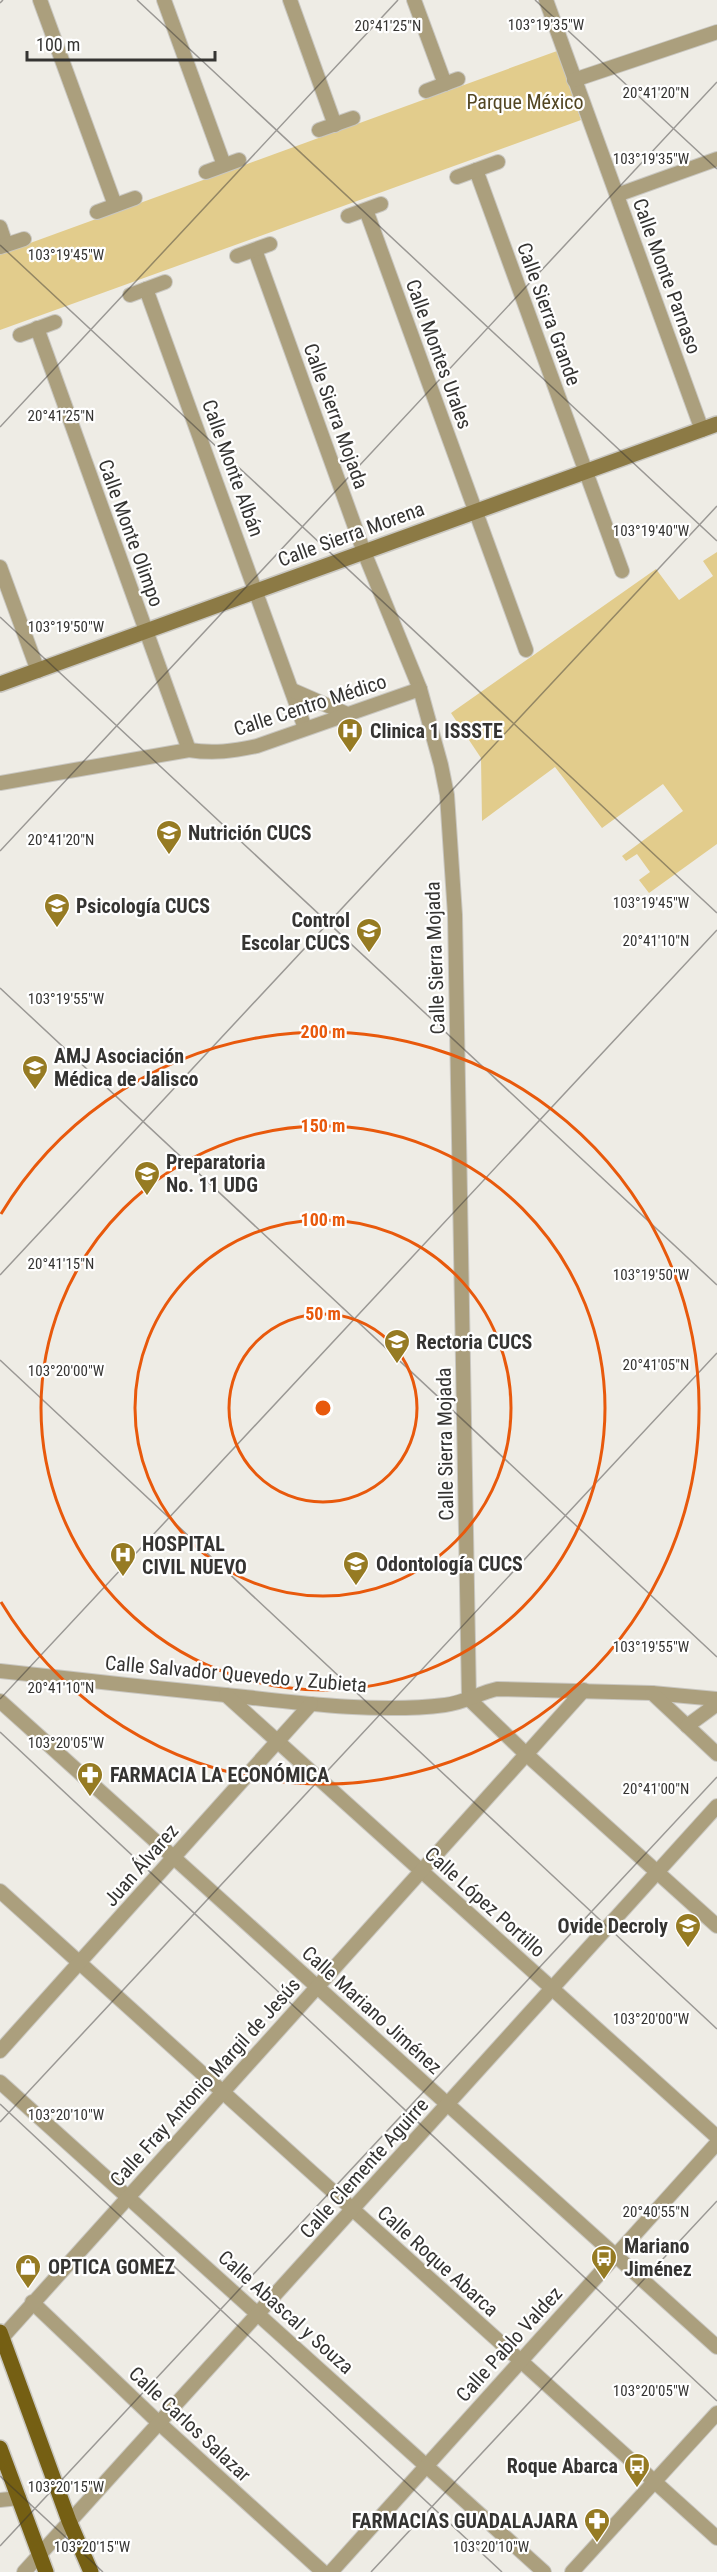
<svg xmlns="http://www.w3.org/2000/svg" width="717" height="2572" font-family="'Roboto Condensed',sans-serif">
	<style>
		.green { fill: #e2cc8c }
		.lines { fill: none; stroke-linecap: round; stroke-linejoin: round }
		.street-casing { stroke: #c9c7c1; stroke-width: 16 }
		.secondary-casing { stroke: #c9c7c1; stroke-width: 18 }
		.primary-casing { stroke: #c9c7c1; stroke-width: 18 }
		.street { stroke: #ab9f7d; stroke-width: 14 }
		.secondary { stroke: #8c7a45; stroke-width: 15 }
		.primary { stroke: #755f13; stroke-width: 15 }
		.ticks { fill: none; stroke: #353432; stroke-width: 1.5; stroke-opacity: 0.45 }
		.ring { fill: none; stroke: #e8590c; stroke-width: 3 }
		.labels { text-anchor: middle; stroke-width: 4.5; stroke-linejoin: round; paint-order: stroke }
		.park-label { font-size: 20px; fill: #534622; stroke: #fff }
		.street-label { font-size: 20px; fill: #353432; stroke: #fff }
		.poi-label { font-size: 20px; font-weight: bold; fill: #353432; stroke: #fff; text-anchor: start }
		.ticks-label { font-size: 15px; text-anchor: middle; fill: #353432; stroke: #fff; stroke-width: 4.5; stroke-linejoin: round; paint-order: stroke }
		.centre { fill: #e8590c; stroke: #fff; stroke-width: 3 }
		.ring-label { font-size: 18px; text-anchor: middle; font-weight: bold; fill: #e8590c; stroke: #fff; stroke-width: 4.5; stroke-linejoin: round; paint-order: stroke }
	</style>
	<rect width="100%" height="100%" fill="#eeece5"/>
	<g class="green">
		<path d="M557,51L581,120L0,330V254Z"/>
		<path d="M717,552V844L649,893L639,880L650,872L637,854L626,861L622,856L683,811L663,784L602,828L555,767L482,821L481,758L451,713L656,569L679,600L713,576L703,561Z"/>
	</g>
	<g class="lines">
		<defs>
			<g id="street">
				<path d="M40,0L115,205"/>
				<path d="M164,0L224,165"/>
				<path d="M290,0L335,125"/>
				<path d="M414,0L445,84"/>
				<path d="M546,0L702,430"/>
				<path d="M574,80L717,32"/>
				<path d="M426,91L458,79"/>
				<path d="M319,130L353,118"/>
				<path d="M476,170L622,571"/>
				<path d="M206,172L239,160"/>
				<path d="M457,177L498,162"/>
				<path d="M617,195L717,159"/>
				<path d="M366,210L526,650"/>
				<path d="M97,212L135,198"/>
				<path d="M348,216L381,204"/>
				<path d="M0,227L6,245"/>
				<path d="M0,247L24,239"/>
				<path d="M255,250L364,552L420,689L441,765L447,795L455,915L469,1699L526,1754L717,1926"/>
				<path d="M237,256L270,244"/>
				<path d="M146,289L305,728"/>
				<path d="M130,295L165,282"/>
				<path d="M37,328L189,750"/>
				<path d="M20,335L55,322"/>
				<path d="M0,567L38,671"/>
				<path d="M292,690L347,714"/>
				<path d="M0,783L189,750C214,754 233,751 257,746L420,689"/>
				<path d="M0,1671C82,1680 163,1689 245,1697C307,1704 383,1713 445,1705C464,1703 479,1693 497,1689L652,1693L717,1699"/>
				<path d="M652,1693L717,1754"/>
				<path d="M226,1695L717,2137"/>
				<path d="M0,1701L717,2347"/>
				<path d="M687,1726L717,1704"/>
				<path d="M0,1891L717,2538"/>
				<path d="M0,2051L311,1704"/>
				<path d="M0,2082L544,2572"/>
				<path d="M32,2302L159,2423L323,2572"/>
				<path d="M0,2340L584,1690"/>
				<path d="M0,2500L19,2498"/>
				<path d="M24,2572C256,2318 486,2062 717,1806"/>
				<path d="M331,2572L717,2143"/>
				<path d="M572,2572L717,2413"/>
			</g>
			<path id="secondary" d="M0,684L717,424"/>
			<g id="primary">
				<path d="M0,2332L69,2521L91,2572"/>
				<path d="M0,2448L46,2572"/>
			</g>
		</defs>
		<use href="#street" class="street-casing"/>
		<use href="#secondary" class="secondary-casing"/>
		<use href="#primary" class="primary-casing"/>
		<use href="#street" class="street"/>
		<use href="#secondary" class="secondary"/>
		<use href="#primary" class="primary"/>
	</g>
	<path class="ticks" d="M137,0L717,541M535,0L717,169M0,3L3,0M0,245L717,913M0,427L398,0M0,617L717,1285M0,851L717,82M0,988L717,1657M0,1275L717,506M0,1360L717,2029M0,1699L717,930M0,1732L717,2401M0,2104L502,2572M0,2122L717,1353M0,2476L103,2572M0,2546L717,1777M371,2572L717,2201"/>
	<g class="ring">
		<circle cx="323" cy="1408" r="94"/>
		<circle cx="323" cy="1408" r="188"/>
		<circle cx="323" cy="1408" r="282"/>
		<path d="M1 1214A376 376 0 1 1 1 1602"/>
	</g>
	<defs>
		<symbol id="hospital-pin" viewBox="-11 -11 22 30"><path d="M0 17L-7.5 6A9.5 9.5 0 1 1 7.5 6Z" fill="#967b23" stroke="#fff"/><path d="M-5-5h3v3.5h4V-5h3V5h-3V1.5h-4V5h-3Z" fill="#fff"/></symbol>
		<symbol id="university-pin" viewBox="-11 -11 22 30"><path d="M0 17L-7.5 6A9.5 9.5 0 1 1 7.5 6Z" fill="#967b23" stroke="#fff"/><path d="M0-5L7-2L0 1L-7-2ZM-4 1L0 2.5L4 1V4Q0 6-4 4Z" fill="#fff"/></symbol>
		<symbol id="pharmacy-pin" viewBox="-11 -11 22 30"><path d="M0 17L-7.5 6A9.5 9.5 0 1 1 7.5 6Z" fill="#967b23" stroke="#fff"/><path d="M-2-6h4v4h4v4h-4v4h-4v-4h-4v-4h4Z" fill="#fff"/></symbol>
		<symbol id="school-pin" viewBox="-11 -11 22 30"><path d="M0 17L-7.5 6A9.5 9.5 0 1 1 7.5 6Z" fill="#967b23" stroke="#fff"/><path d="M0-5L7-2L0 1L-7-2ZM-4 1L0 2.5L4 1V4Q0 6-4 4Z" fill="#fff"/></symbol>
		<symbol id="bus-pin" viewBox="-11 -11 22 30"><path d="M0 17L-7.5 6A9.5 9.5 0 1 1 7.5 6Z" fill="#967b23" stroke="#fff"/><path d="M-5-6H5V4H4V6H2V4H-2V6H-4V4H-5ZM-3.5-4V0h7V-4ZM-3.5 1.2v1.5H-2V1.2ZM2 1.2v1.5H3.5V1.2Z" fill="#fff"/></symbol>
		<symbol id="shop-pin" viewBox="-11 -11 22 30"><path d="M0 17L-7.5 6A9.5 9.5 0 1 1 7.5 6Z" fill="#967b23" stroke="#fff"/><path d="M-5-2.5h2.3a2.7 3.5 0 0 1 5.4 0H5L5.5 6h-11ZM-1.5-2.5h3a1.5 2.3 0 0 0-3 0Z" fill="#fff"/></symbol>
	</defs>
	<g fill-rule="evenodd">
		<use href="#hospital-pin" x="335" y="716" width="30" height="40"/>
		<use href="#university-pin" x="154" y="818" width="30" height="40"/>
		<use href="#university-pin" x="42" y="891" width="30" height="40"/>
		<use href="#university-pin" x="354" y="916" width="30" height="40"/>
		<use href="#university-pin" x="20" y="1053" width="30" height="40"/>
		<use href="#university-pin" x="132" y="1159" width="30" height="40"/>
		<use href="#university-pin" x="382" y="1327" width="30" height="40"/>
		<use href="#hospital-pin" x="108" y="1540" width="30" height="40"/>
		<use href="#university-pin" x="341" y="1549" width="30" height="40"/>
		<use href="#pharmacy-pin" x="75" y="1760" width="30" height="40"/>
		<use href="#school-pin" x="673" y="1911" width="30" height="40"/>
		<use href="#bus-pin" x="589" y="2243" width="30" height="40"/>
		<use href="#shop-pin" x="13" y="2252" width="30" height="40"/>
		<use href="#bus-pin" x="622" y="2451" width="30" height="40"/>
		<use href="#pharmacy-pin" x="582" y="2506" width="30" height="40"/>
	</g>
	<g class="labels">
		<g class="park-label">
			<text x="525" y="109">Parque México</text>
		</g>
		<g class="street-label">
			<text transform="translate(667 276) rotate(70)" y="7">Calle Monte Parnaso</text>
			<text transform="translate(549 314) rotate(70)" y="7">Calle Sierra Grande</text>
			<text transform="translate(439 354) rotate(70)" y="7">Calle Montes Urales</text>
			<text transform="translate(336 416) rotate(70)" y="7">Calle Sierra Mojada</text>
			<text transform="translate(233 468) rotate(70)" y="7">Calle Monte Albán</text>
			<text transform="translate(131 533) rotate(70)" y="7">Calle Monte Olimpo</text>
			<text transform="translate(351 534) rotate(-20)" y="7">Calle Sierra Morena</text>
			<text transform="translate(310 705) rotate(-18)" y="7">Calle Centro Médico</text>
			<text transform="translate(435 958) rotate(-92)" y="7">Calle Sierra Mojada</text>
			<text transform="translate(445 1444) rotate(-91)" y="7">Calle Sierra Mojada</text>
			<text transform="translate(236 1674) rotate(5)" y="7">Calle Salvador Quevedo y Zubieta</text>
			<text transform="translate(141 1865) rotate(-49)" y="7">Juan Álvarez</text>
			<text transform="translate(485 1902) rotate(42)" y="7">Calle López Portillo</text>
			<text transform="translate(372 2010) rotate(42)" y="7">Calle Mariano Jiménez</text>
			<text transform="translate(205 2082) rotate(-48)" y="7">Calle Fray Antonio Margil de Jesús</text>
			<text transform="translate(364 2168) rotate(-48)" y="7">Calle Clemente Aguirre</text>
			<text transform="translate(438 2261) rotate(42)" y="7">Calle Roque Abarca</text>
			<text transform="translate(286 2312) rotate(42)" y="7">Calle Abascal y Souza</text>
			<text transform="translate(509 2344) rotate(-48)" y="7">Calle Pablo Valdez</text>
			<text transform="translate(190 2424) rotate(43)" y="7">Calle Carlos Salazar</text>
		</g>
		<g class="poi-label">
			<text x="370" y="738">Clinica 1 ISSSTE</text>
			<text x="188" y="840">Nutrición CUCS</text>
			<text x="76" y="913">Psicología CUCS</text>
			<text x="350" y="927" text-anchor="end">Control<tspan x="350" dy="23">Escolar CUCS</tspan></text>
			<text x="54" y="1063">AMJ Asociación<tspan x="54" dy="23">Médica de Jalisco</tspan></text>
			<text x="166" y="1169">Preparatoria<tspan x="166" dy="23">No. 11 UDG</tspan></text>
			<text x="416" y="1349">Rectoria CUCS</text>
			<text x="142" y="1551">HOSPITAL<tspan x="142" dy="23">CIVIL NUEVO</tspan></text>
			<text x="376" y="1571">Odontología CUCS</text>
			<text x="110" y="1782">FARMACIA LA ECONÓMICA</text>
			<text x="668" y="1933" text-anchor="end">Ovide Decroly</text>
			<text x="624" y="2253">Mariano<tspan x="624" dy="23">Jiménez</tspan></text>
			<text x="48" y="2274">OPTICA GOMEZ</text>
			<text x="618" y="2473" text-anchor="end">Roque Abarca</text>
			<text x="578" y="2528" text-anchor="end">FARMACIAS GUADALAJARA</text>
		</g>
	</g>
	<g class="ticks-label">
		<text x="546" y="30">103°19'35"W</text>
		<text x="388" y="31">20°41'25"N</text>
		<text x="656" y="98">20°41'20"N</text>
		<text x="651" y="164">103°19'35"W</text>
		<text x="66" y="260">103°19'45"W</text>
		<text x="61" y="421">20°41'25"N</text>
		<text x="651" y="536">103°19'40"W</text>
		<text x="66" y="632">103°19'50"W</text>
		<text x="61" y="845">20°41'20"N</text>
		<text x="651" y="908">103°19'45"W</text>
		<text x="656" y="946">20°41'10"N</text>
		<text x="66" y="1004">103°19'55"W</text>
		<text x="61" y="1269">20°41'15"N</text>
		<text x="651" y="1280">103°19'50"W</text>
		<text x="656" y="1370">20°41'05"N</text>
		<text x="66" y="1376">103°20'00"W</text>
		<text x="651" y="1652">103°19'55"W</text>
		<text x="61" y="1693">20°41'10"N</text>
		<text x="66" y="1748">103°20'05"W</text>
		<text x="656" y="1794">20°41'00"N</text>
		<text x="651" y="2024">103°20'00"W</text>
		<text x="66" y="2120">103°20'10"W</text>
		<text x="656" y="2217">20°40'55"N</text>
		<text x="651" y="2396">103°20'05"W</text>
		<text x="66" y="2492">103°20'15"W</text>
		<text x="92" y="2552">103°20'15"W</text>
		<text x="491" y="2552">103°20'10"W</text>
	</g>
	<circle cx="323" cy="1408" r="9" class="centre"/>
	<g class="ring-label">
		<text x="323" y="1038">200 m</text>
		<text x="323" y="1132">150 m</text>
		<text x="323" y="1226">100 m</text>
		<text x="323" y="1320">50 m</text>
	</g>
	<path d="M27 51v9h188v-9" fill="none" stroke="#353432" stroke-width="3"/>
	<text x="36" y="51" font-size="18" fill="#353432" stroke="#ffffff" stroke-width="4.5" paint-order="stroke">100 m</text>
</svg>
